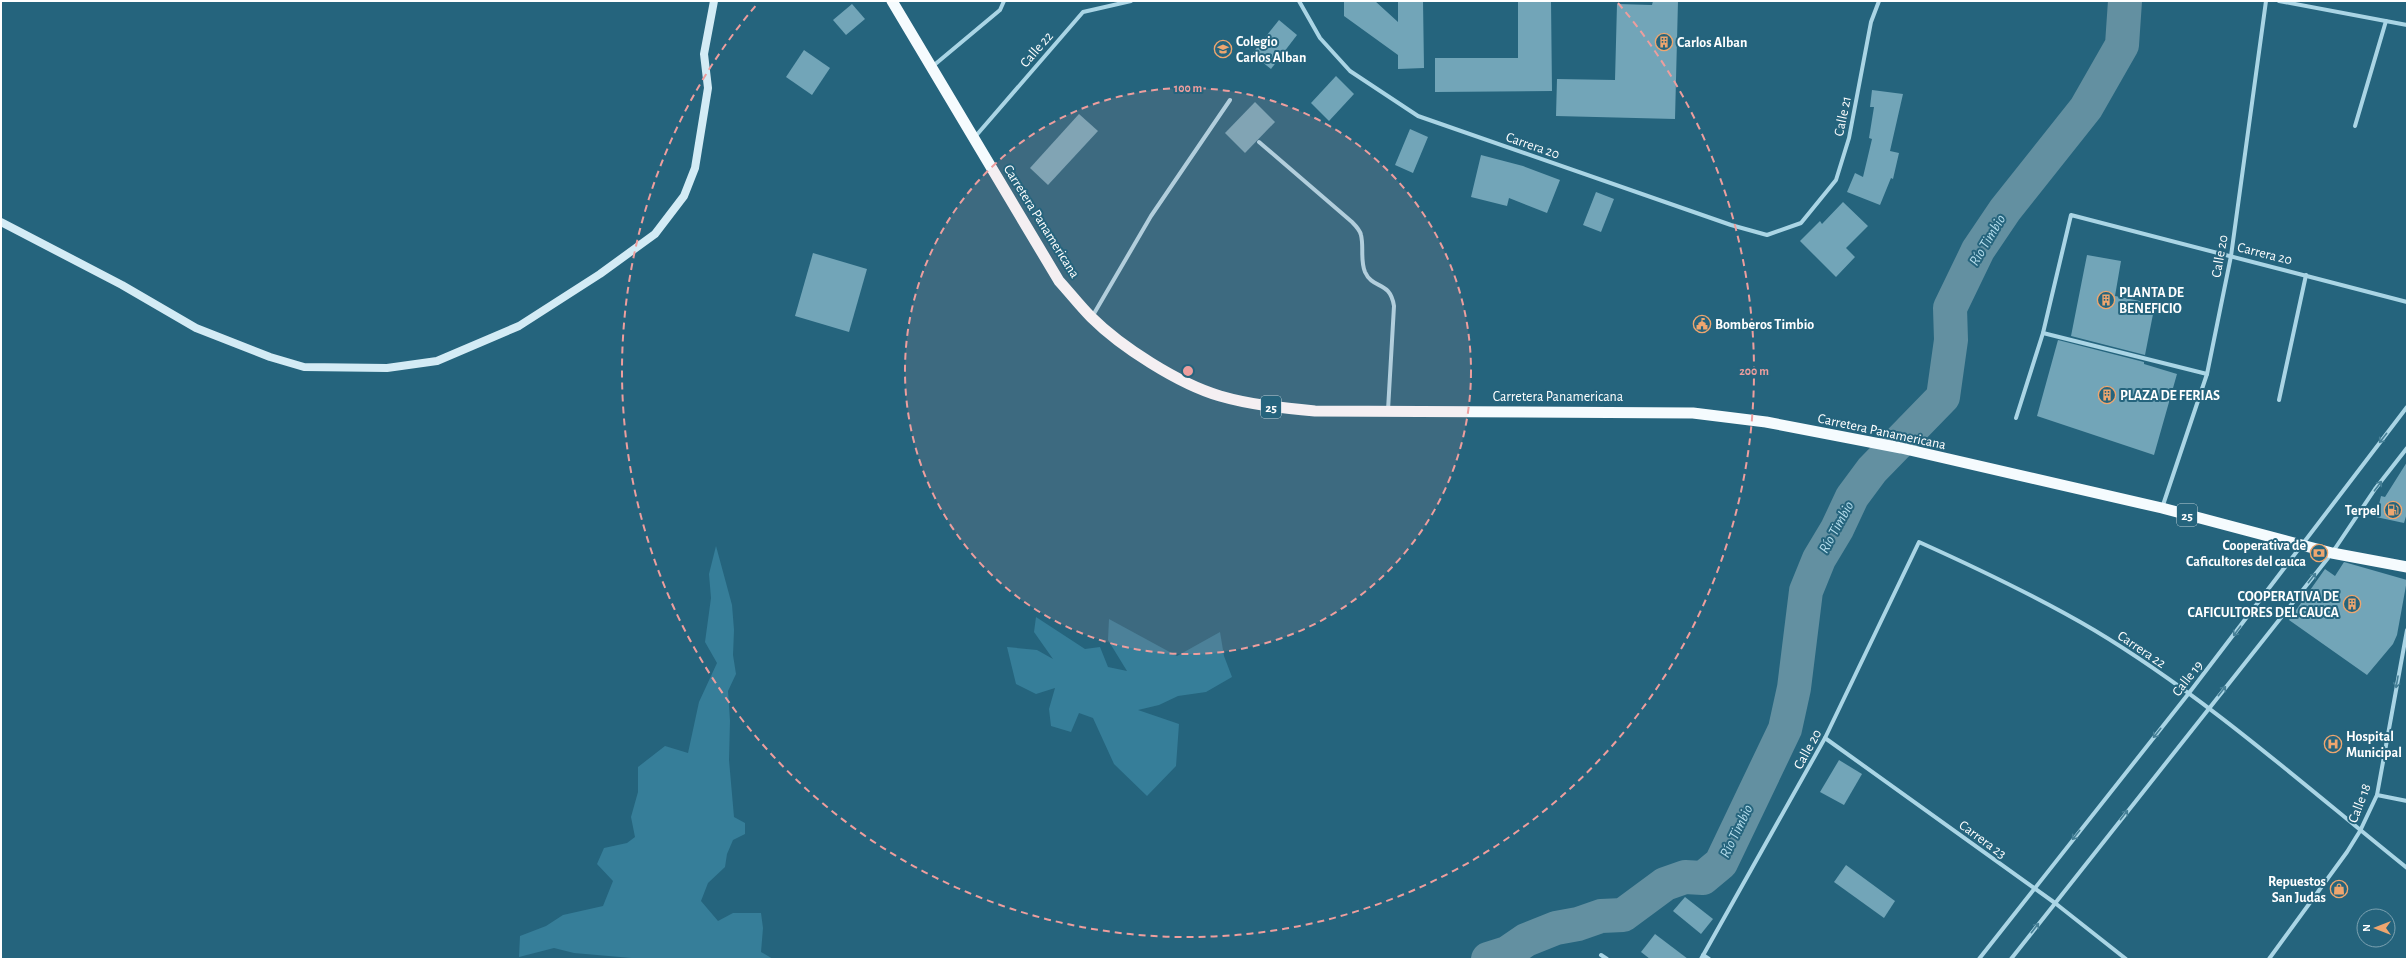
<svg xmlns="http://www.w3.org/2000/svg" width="2408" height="960" font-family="'Alegreya Sans',sans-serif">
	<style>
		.green { fill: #367e99 }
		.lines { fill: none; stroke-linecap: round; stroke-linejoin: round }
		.river { stroke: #6390a1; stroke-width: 34 }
		.building { fill: #72a5b8 }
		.minor { stroke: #aad5e5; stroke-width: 4 }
		.secondary { stroke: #d3ebf5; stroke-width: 8 }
		.trunk { stroke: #f5fbfe; stroke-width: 11 }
		.oneway { stroke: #468097 }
		.ring { fill: none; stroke: #ed9e9e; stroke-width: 2; stroke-dasharray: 7 5 }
		.labels { text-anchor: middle; stroke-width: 4; stroke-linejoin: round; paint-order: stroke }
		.shield { fill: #25647d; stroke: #bed0d8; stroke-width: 1 }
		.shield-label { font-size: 13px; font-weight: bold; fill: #fff }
		.poi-label { font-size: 14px; font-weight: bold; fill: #fff; stroke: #25647d; text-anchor: start }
		.street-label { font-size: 14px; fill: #fff; stroke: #25647d }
		.water-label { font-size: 15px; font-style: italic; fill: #b5deed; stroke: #25647d }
		.centre { fill: #ed9e9e; stroke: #25647d; stroke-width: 2 }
		.ring-label { font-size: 12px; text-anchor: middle; font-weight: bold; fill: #ed9e9e; stroke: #25647d; stroke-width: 4; stroke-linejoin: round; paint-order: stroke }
	</style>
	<rect width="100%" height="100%" fill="#25647d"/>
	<g class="green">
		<path d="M716,546L732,605L734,630L733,655L736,674L728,691L730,721L729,760L734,817L745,823V834L733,840L727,854L725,867L708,883L701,901L718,921L733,913H761L763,928L761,952L773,959H784H643L574,953L554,948L519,957L520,936L546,926L563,915L603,906L613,881L597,864L604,848L627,843L635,837L631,817L638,792V767L665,746L688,753L699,702L717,663L705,642L711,598L709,574Z"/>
		<path d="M1036,617L1085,649L1100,647L1108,667L1127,671L1108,640L1109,619L1177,656L1220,632L1224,656L1232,677L1206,692L1178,696L1159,705L1138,710L1179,724L1176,766L1147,796L1114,764L1093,718L1079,713L1071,732L1051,726L1049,709L1055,688L1036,694L1016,684L1007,647L1037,650L1053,659L1034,632Z"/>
	</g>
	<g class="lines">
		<path class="river" d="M1488,959L1507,953L1526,940L1556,928L1578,924L1601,916L1623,915L1665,884L1685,877L1703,878L1721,863L1785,729L1794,688L1806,591L1819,559L1837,529L1852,497L1872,470L1943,397L1951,340L1950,308L1978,250L2005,210L2086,108L2122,45L2125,1"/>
	</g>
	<g class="building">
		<path d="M1344,1H1375L1398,22V1H1423L1424,68L1398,69V55L1344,16Z"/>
		<path d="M1518,1H1551L1552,91L1435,92V58H1518Z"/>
		<path d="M1653,1H1678L1675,119L1556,116L1557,79L1615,80L1617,4L1652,5Z"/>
		<path d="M852,4L865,19L846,35L833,20Z"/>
		<path d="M1279,20L1297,35L1271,69L1252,54Z"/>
		<path d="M804,50L830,68L812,95L786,77Z"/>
		<path d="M1336,76L1354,94L1329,121L1311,103Z"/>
		<path d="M1872,90L1903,94L1890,151L1899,153L1893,179L1891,178L1880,205L1847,192L1855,173L1863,177L1872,139L1869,138L1874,107H1870Z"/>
		<path d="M1255,102L1275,122L1245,153L1225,133Z"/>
		<path d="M1079,114L1098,131L1048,185L1030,168Z"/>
		<path d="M1410,129L1428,137L1413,173L1395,165Z"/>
		<path d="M1481,155L1523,166L1560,180L1547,213L1509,198L1507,206L1471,197Z"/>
		<path d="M1596,192L1614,199L1601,232L1583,225Z"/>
		<path d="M1843,202L1868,226L1846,248L1855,257L1836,277L1800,241L1820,221L1822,224Z"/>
		<path d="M813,253L867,269L849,332L795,316Z"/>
		<path d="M2087,255L2121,261L2115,296L2155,304L2145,355L2071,336Z"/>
		<path d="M2058,340L2144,362V364L2177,374L2154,455L2037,416Z"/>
		<path d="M2407,462V513L2404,523L2376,517L2381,496L2385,497Z"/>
		<path d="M2344,562L2407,580L2397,635L2393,644L2367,675L2289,620L2325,569L2335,576Z"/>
		<path d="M1839,760L1862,774L1844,805L1820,792Z"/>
		<path d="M1846,865L1895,901L1884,918L1834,882Z"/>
		<path d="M1685,897L1713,919L1701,934L1673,911Z"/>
		<path d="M1655,934L1688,959H1650L1641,952Z"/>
	</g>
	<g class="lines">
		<g class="minor">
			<path d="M1299,1L1320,38L1350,71L1418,116L1731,225L1767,235L1801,223L1836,180L1849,138L1871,22L1879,1"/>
			<path d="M2279,1L2407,25"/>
			<path d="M933,66L1000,10L1004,1"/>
			<path d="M2355,126L2386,21"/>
			<path d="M974,138L1083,12L1131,1"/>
			<path d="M1259,142L1352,222C1355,225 1360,230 1361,235C1364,247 1360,260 1365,272C1373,290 1390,280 1394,306L1388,410"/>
			<path d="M1092,317L1151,216L1230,100"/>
			<path d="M2043,333L2207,374"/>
			<path d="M2279,400L2306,275"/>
			<path d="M2016,418L2043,333L2071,215L2407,302"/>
			<path d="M2162,508L2207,374L2231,256L2266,1"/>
			<path d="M1825,738L2055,903L2126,959"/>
			<path d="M2377,795L2407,801"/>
			<path d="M1601,955L1607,959"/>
			<path d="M1703,955L1709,959"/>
			<path d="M1701,959L1825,738L1919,542C1979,569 2038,597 2094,630C2206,697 2306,787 2407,868"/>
			<path d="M1979,959L2189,693L2407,407"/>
			<path d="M2011,959L2332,553L2375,489L2407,448"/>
			<path d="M2269,959L2347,852L2360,831L2377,795L2407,630"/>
		</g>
		<path class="secondary" d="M1,222L122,285L196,328L270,357L304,367L387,368L437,361L519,326L600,274L655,234L684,196L695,168L708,88L704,54L714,1"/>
		<path class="trunk" d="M892,1L1059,281C1070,293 1080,306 1091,317C1121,347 1179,384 1220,396C1251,405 1283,408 1315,411L1693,413L1766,422L1901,448L2162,508L2332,553L2407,567"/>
	</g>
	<defs><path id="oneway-shaft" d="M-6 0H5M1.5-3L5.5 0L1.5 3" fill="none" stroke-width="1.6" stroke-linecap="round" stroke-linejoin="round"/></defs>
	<g class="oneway">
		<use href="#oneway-shaft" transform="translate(2383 438) rotate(128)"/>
		<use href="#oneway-shaft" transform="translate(2378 486) rotate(-53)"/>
		<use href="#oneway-shaft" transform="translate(2312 578) rotate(-52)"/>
		<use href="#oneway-shaft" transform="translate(2237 631) rotate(127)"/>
		<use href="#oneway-shaft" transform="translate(2397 682) rotate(100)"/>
		<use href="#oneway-shaft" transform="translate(2222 691) rotate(-52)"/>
		<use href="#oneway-shaft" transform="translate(2157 733) rotate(129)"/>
		<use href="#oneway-shaft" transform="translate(2124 815) rotate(-52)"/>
		<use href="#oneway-shaft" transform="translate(2076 835) rotate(129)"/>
		<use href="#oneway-shaft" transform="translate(2035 928) rotate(-52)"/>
	</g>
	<circle cx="1188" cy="371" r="283" fill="#ed9e9e" fill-opacity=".12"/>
	<g class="ring">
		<circle cx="1188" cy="371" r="283"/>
		<path d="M1618 3A566 566 0 1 1 758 3"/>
	</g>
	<defs>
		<symbol id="building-ring" viewBox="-11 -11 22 22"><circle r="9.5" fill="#25647d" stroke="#eea66f" stroke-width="1.5"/><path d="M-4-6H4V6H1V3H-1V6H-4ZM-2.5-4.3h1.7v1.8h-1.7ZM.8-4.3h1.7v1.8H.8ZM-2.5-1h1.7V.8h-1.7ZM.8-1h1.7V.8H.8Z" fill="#eea66f"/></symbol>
		<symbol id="university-ring" viewBox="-11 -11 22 22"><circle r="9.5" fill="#25647d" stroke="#eea66f" stroke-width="1.5"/><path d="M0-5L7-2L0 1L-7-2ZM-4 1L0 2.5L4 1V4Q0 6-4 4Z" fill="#eea66f"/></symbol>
		<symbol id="civic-ring" viewBox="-11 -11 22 22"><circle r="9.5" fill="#25647d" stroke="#eea66f" stroke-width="1.5"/><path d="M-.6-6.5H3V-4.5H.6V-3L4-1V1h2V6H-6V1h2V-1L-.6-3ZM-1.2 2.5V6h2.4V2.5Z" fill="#eea66f"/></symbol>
		<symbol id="fuel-ring" viewBox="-11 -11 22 22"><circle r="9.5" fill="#25647d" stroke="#eea66f" stroke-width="1.5"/><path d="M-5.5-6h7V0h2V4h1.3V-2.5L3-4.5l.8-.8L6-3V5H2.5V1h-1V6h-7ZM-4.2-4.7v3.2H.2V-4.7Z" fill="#eea66f"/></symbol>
		<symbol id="bank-ring" viewBox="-11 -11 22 22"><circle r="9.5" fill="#25647d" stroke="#eea66f" stroke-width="1.5"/><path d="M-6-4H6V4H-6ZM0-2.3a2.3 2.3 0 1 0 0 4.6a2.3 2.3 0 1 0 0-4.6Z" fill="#eea66f"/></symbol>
		<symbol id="hospital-ring" viewBox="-11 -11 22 22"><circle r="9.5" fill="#25647d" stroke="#eea66f" stroke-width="1.5"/><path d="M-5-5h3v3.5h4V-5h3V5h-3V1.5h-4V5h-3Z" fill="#eea66f"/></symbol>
		<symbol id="shop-ring" viewBox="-11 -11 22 22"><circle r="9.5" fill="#25647d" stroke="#eea66f" stroke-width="1.5"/><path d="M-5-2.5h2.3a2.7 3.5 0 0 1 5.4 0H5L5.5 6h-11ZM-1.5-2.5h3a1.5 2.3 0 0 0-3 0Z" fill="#eea66f"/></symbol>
	</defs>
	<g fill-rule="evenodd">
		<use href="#building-ring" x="1654" y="32" width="20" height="20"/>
		<use href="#university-ring" x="1213" y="39" width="20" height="20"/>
		<use href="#building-ring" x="2096" y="290" width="20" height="20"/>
		<use href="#civic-ring" x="1692" y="314" width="20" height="20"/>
		<use href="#building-ring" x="2097" y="385" width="20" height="20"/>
		<use href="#fuel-ring" x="2383" y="500" width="20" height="20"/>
		<use href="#bank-ring" x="2309" y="543" width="20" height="20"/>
		<use href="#building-ring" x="2342" y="594" width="20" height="20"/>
		<use href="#hospital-ring" x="2323" y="734" width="20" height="20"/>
		<use href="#shop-ring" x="2329" y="879" width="20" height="20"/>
	</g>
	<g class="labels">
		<g class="shield">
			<rect x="1261" y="396" width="20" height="22" rx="3"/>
			<rect x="2177" y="504" width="20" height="22" rx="3"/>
		</g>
		<g class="shield-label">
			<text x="1271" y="412">25</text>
			<text x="2187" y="520">25</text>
		</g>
		<g class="poi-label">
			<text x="1236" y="46">Colegio<tspan x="1236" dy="16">Carlos Alban</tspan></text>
			<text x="1677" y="47">Carlos Alban</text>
			<text x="2119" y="297">PLANTA DE<tspan x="2119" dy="16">BENEFICIO</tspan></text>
			<text x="1715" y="329">Bomberos Timbio</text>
			<text x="2120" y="400">PLAZA DE FERIAS</text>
			<text x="2380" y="515" text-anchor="end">Terpel</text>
			<text x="2306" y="550" text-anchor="end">Cooperativa de<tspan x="2306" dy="16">Caficultores del cauca</tspan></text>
			<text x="2339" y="601" text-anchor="end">COOPERATIVA DE<tspan x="2339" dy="16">CAFICULTORES DEL CAUCA</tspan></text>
			<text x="2346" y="741">Hospital<tspan x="2346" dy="16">Municipal</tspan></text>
			<text x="2326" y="886" text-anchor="end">Repuestos<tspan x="2326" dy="16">San Judas</tspan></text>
		</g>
		<g class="street-label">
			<text transform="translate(1036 49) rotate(-49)" y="5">Calle 22</text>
			<text transform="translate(1842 116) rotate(-78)" y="5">Calle 21</text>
			<text transform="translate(1533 145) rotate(19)" y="5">Carrera 20</text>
			<text transform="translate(1042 221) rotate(58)" y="5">Carretera Panamericana</text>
			<text transform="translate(2265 253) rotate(14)" y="5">Carrera 20</text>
			<text transform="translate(2219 256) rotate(-80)" y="5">Calle 20</text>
			<text x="1558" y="401">Carretera Panamericana</text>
			<text transform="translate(1882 431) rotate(12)" y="5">Carretera Panamericana</text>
			<text transform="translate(2142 649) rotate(34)" y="5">Carrera 22</text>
			<text transform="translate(2187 678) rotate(-52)" y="5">Calle 19</text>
			<text transform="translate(1807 749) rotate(-61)" y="5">Calle 20</text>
			<text transform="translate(2359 803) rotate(-69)" y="5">Calle 18</text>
			<text transform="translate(1983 839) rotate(36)" y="5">Carrera 23</text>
		</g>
		<g class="water-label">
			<text transform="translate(1987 240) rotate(-59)" y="5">Río Timbio</text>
			<text transform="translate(1836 527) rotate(-61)" y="5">Río Timbio</text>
			<text transform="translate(1736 831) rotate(-64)" y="5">Río Timbio</text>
		</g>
	</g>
	<circle cx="1188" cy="371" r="6" class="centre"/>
	<g class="ring-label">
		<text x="1188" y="92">100 m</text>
		<text x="1754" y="375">200 m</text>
	</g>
	<rect width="2408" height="960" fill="none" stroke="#ffffff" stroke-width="4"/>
	<g transform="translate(2376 928) rotate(270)"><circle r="19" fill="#25647d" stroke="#7ca2b1"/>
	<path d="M0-3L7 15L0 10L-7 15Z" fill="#eea66f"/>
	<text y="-6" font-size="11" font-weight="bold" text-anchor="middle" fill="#ffffff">N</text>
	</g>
</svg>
